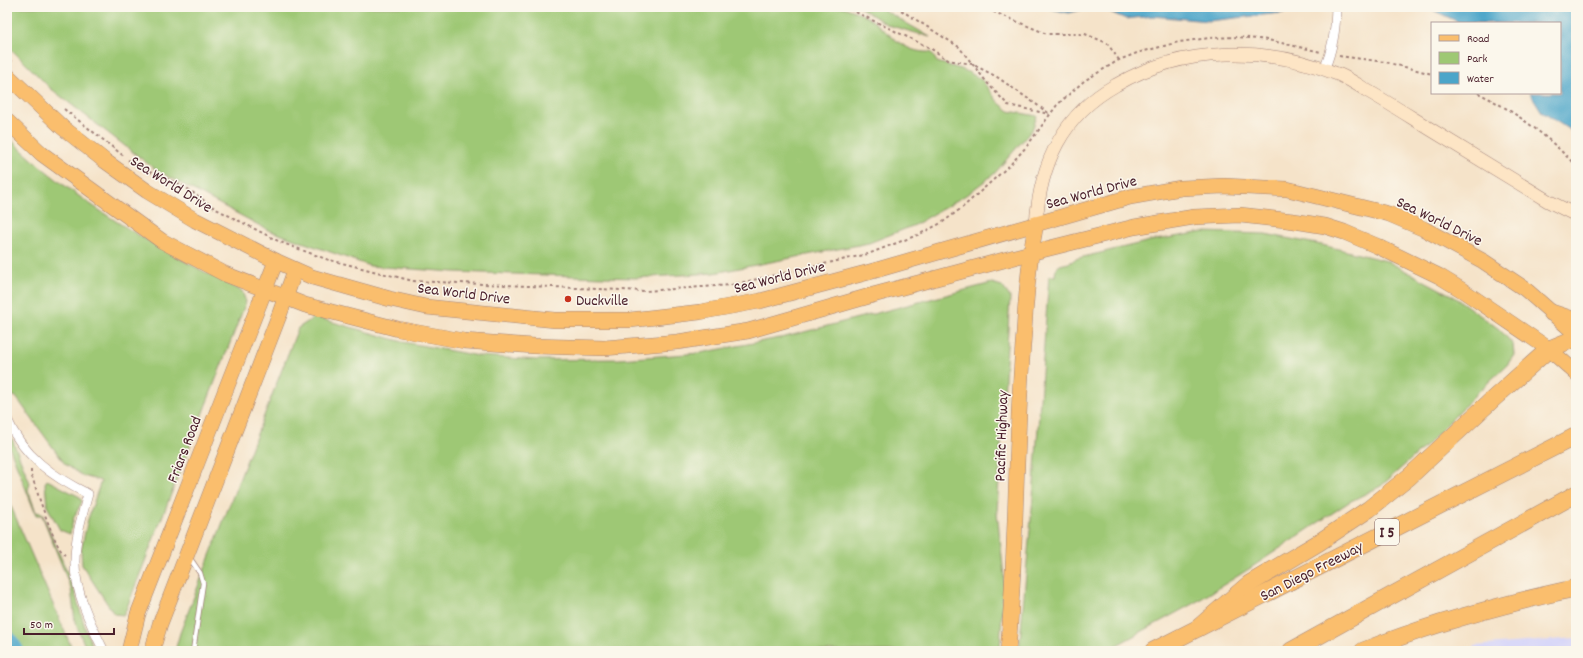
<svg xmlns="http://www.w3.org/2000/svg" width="1583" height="658" font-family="Dekko,sans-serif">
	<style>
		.built { fill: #d8d7f8 }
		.green { fill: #9ec874; stroke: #747450 }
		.water { fill: #4ba5c9; stroke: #4a627a }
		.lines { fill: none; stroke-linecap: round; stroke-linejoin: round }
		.river { stroke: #4ba5c9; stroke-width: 22 }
		.lane-casing { stroke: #a0817a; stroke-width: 6 }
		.street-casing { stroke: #a0817a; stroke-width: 10 }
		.secondary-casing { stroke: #a0817a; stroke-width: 14 }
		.primary-casing { stroke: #a0817a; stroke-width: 16 }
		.highway-casing { stroke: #a0817a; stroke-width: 18 }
		.path { stroke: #a0817a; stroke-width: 2; stroke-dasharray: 3 3; stroke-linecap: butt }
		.lane { stroke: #fff; stroke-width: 4.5 }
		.street { stroke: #fff; stroke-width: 9 }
		.secondary { stroke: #fde5c5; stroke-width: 13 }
		.primary { stroke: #fabe6d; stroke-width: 15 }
		.highway { stroke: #fabe6d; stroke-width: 17 }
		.poi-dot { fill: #c8321e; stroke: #fbf7ec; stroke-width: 1.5 }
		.labels { text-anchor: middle; stroke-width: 3; stroke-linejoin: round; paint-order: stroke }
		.shield { fill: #fbf7ec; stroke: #7f6065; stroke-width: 1 }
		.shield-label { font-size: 15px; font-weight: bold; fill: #4a1f2b }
		.street-label { font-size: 16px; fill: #4a1f2b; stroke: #fbf7ec }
		.poi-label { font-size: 16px; fill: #4a1f2b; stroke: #fbf7ec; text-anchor: start }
	</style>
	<rect width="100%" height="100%" fill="#fbf7ec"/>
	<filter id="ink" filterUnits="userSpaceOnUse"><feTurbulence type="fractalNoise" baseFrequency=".025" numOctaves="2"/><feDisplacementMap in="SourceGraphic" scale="8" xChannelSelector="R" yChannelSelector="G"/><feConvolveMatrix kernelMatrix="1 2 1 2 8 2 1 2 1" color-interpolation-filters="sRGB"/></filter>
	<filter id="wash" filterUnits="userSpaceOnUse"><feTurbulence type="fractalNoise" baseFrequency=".012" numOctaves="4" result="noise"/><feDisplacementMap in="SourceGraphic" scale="16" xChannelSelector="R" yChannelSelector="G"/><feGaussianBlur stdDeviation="0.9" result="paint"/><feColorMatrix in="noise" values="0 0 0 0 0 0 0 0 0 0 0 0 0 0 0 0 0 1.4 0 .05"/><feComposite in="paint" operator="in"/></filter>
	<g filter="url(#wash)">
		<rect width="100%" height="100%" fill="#f5e3c9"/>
		<path class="built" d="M1576,638V651H1472L1474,646Z"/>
		<g class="green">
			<path d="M7,7H844C852,10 860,13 867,17C889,31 902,54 931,52L937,62L964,70L981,79L998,102L1009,111L1037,116L1032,130L994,174L966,195L915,225L869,243L714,273L634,278L454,272L370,266L268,230L156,170L50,88L7,45Z"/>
			<path d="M859,7H879L930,37L888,25Z"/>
			<path d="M7,136C74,202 158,249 242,291L246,302L124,615L114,614L82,565L81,550L88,519L101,481L83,476L65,464L16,397L7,393Z"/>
			<path d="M1203,232L1265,234L1322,245L1387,261L1453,296L1499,329L1513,344L1514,355L1507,365L1478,392L1428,444L1381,486L1349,502L1249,569L1196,602L1106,651H1019L1033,497L1049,276H1055C1056,259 1066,268 1075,259L1150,241Z"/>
			<path d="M992,283L1002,286L1010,297L997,512L1004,576L1000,651H175L180,633L298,328L315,317L403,342L479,356L537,360L619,359L700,353L785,337Z"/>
			<path d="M7,437L12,439L30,483L28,490L36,512L42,513L73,586L86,631L95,651H87L75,622L71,589L42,515H36L7,441Z"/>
			<path d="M47,480L80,497L82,502L74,517L70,534L60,530L47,506L45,483Z"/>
			<path d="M7,497L73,651H7Z"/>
		</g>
		<g class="water">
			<path d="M1042,7H1298L1290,12L1209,21L1152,16L1126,19L1110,12L1092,7L1069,13Z"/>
			<path d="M1426,7H1576V134L1542,112L1530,93H1560V23H1461Z"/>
		</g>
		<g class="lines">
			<path class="river" d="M7,642L13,651"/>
		</g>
	</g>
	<g filter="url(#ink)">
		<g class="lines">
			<defs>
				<path id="lane" d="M189,557L200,573L203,583L193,651"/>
				<g id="street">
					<path d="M1324,70C1333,49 1336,29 1336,7"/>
					<path d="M7,419C23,456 53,477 88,494C82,516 75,538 75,561C74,590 91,625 104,651"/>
				</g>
				<path id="secondary" d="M1036,224C1040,164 1062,115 1116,85C1184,45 1269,46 1340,75C1349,79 1358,85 1366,90C1389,103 1412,118 1435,132C1472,155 1510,178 1548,201L1576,215"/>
				<g id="primary">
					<path d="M7,75L62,127L105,161L147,191L195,220L276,261L312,277L390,299L426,307L555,320H630L700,312L760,301L873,271L1130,197L1181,188L1224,186L1287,189L1389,214L1424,229L1483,261L1525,289L1576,334"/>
					<path d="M7,121L42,154L162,241L225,274L305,305L398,329L464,341L534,346L604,348L677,342L748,331L873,295L1030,253L1134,227L1194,217L1240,215L1294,221L1325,226L1344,232L1377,246L1439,276L1462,290L1549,349L1576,373"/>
					<path d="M129,651L138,614L276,261"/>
					<path d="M152,651L160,624L280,313L295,270"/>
					<path d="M1008,651C1017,545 1015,438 1024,332C1026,296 1029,260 1036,224"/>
				</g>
				<g id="highway">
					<path d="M1552,313L1576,321"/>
					<path d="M1198,628L1249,584L1318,543L1369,509L1409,477L1493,399L1549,349L1576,338"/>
					<path d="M1153,651L1576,436"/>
					<path d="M1291,651L1576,494"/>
					<path d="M1363,651C1432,623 1503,604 1576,588"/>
				</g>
			</defs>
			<use href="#lane" class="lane-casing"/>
			<use href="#street" class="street-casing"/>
			<use href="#secondary" class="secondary-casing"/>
			<use href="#primary" class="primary-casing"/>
			<use href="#highway" class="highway-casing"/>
			<g class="path">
				<path d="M845,7L930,48L948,60L972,64L997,77L1050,114"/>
				<path d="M896,7L959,47L989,85L1008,105L1049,114"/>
				<path d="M982,7L1047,34H1085L1107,43L1119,60"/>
				<path d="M1339,56L1385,62L1432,74"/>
				<path d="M7,57L12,62"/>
				<path d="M1478,93C1515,111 1548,136 1576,166"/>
				<path d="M64,109L125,157"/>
				<path d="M128,160L152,173L182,185L216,209L280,242L326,259L413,281L645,291L731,285L868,254L920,234L943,222L963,207L1010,165L1027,146L1057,105L1084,81L1119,60L1137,53L1179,42L1209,38L1238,37L1268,40L1321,52"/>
				<path d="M31,470V474C37,490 54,548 65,555"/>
			</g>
			<use href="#lane" class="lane"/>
			<use href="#street" class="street"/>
			<use href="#secondary" class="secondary"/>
			<use href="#primary" class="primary"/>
			<use href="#highway" class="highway"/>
		</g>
	</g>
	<circle class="poi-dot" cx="568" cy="299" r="4"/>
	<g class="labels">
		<rect class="shield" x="1375" y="519" width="24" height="26" rx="3"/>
		<g class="shield-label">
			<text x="1387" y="537">I 5</text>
		</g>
		<g class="street-label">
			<text transform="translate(172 183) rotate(32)" y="6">Sea World Drive</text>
			<text transform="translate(1091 191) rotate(-15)" y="6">Sea World Drive</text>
			<text transform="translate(1440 220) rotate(26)" y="6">Sea World Drive</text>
			<text transform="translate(779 276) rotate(-14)" y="6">Sea World Drive</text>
			<text transform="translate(464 292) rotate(7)" y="6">Sea World Drive</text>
			<text transform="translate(1000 436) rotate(-88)" y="6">Pacific Highway</text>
			<text transform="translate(183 449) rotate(-69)" y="6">Friars Road</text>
			<text transform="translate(1311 570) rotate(-27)" y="6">San Diego Freeway</text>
		</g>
		<g class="poi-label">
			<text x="576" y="305">Duckville</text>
		</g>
	</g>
	<rect width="1583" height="658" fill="none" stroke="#fbf7ec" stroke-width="24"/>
	<rect x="1431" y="22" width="130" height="72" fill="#fbf7ec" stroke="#b4a19f"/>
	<rect x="1439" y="35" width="20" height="6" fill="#fabe6d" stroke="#b4a19f"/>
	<text x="1467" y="42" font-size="12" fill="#4a1f2b">Road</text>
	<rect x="1439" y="52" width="20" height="12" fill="#9ec874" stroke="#b4a19f"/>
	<text x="1467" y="62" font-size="12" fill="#4a1f2b">Park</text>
	<rect x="1439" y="72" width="20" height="12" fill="#4ba5c9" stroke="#b4a19f"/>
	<text x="1467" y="82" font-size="12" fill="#4a1f2b">Water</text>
	<path d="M24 628v6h90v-6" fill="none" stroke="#4a1f2b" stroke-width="2"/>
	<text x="30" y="628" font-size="12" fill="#4a1f2b" stroke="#fbf7ec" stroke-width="3" paint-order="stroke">50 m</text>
</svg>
